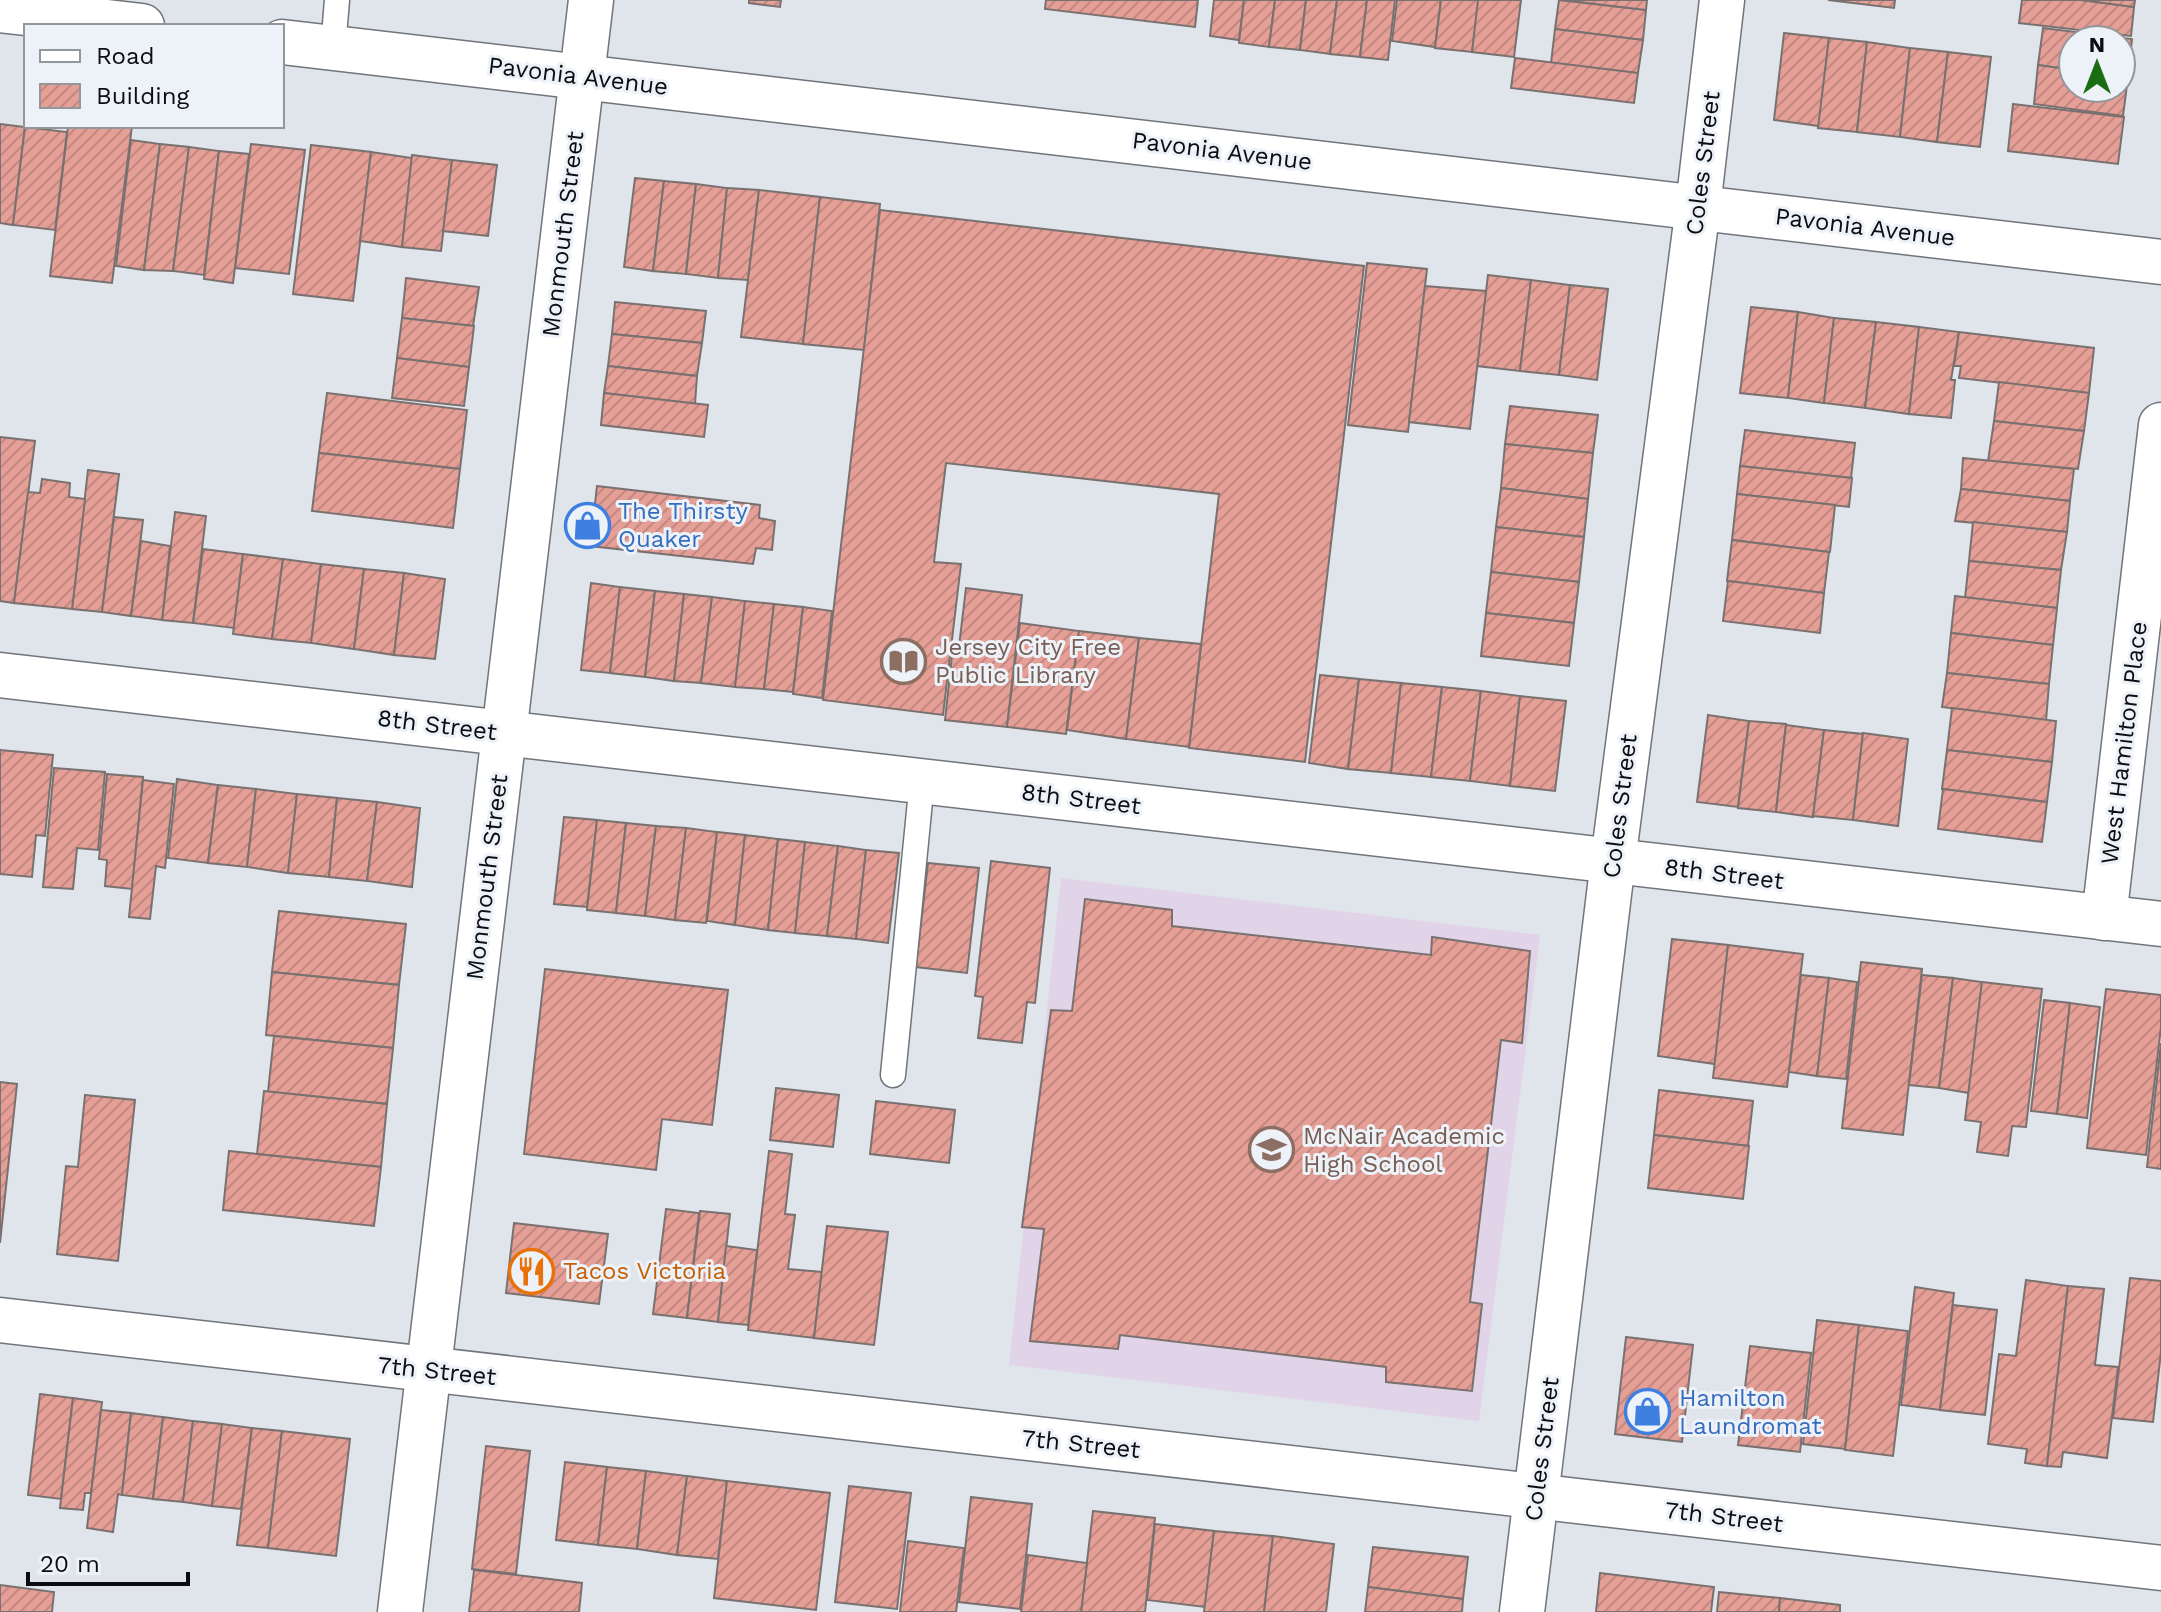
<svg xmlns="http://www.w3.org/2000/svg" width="2161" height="1612" font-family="'Work Sans',sans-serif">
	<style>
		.education { fill: #e2d4e8 }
		.building { fill: url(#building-hatch); stroke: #797170; stroke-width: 2 }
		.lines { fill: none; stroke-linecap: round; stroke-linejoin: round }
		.lane-casing { stroke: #70747b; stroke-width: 27 }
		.street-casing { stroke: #70747b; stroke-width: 47 }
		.secondary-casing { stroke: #70747b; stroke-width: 47 }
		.lane { stroke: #fff; stroke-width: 24 }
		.street { stroke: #fff; stroke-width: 44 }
		.secondary { stroke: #fff; stroke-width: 44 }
		.labels { text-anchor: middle; stroke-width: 6; stroke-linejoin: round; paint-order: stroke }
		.street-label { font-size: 24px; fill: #0c0d10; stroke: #edf1f8 }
		.shop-label { font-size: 24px; fill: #366cbe; stroke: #edf1f8; text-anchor: start }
		.education-label { font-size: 24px; fill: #785e54; stroke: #edf1f8; text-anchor: start }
		.food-label { font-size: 24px; fill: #c56008; stroke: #edf1f8; text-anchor: start }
	</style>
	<defs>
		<pattern id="building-hatch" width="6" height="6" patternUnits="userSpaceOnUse" patternTransform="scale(2)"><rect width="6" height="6" fill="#e59f96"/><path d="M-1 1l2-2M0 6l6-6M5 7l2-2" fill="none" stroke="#c38880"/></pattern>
	</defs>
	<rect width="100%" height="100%" fill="#e0e4eb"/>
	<path class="education" d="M1061,878L1540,935L1479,1421L1009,1365Z"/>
	<g class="building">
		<path d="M749,0H781L780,7L749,3Z"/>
		<path d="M1046,0H1198L1195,27L1045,9Z"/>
		<path d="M1214,0H1244L1239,40L1210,36Z"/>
		<path d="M1244,0H1275L1269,47L1239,43Z"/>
		<path d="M1275,0H1306L1300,50L1269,47Z"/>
		<path d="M1306,0H1337L1330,54L1300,50Z"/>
		<path d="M1337,0H1367L1360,57L1330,54Z"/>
		<path d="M1367,0H1395L1388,60L1360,57Z"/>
		<path d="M1397,0H1441L1435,47L1392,41Z"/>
		<path d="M1441,0H1479L1472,52L1435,48Z"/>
		<path d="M1478,0H1521L1514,57L1472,52Z"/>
		<path d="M1559,0L1646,10L1643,40L1555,29Z"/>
		<path d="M1562,0H1647L1646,10Z"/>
		<path d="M1828,0H1895L1894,8Z"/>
		<path d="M2022,0H2081L2134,7L2131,36L2019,23Z"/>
		<path d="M2081,0H2135L2134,7Z"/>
		<path d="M2043,28L2132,39L2128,77L2121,76V40H2073V70L2038,65Z"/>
		<path d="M1555,29L1643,40L1638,73L1551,63Z"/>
		<path d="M1784,33L1829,38L1819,126L1774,120Z"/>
		<path d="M1829,38L1867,42L1857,132L1818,128Z"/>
		<path d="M1867,42L1910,48L1900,137L1857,132Z"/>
		<path d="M1910,48L1948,52L1937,142L1900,137Z"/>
		<path d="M1948,52L1991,57L1980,147L1937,142Z"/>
		<path d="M1515,58L1638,73L1634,103L1511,88Z"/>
		<path d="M2038,65L2073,70V88H2121V76L2128,77L2123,116L2034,104Z"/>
		<path d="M2013,104L2124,117L2118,164L2008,151Z"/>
		<path d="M0,124L25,127L13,225L0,223Z"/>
		<path d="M68,126H132L112,283L50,276Z"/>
		<path d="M25,127L67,132L55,230L13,225Z"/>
		<path d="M131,140L160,144L144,270L116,266Z"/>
		<path d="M160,144L189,147L173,271L144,270Z"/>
		<path d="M251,144L305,150L289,274L235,268Z"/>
		<path d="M311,145L371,152L353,301L293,294Z"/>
		<path d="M189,147L219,151L204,275L173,271Z"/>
		<path d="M219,151L249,154L233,283L204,279Z"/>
		<path d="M371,152L412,158L402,247L360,241Z"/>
		<path d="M412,155L452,160L441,251L402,247Z"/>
		<path d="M452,160L497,165L488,236L443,231Z"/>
		<path d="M635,178L664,181L653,271L624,267Z"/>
		<path d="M664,181L696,184L686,274L653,271Z"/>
		<path d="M696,184L727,188L718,278L686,274Z"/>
		<path d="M727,188L759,190L748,280L718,278Z"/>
		<path d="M759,190L820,197L803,344L741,337Z"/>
		<path d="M820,197L880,204L864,350L803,344Z"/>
		<path d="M880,210L1364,266L1305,762L1189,748L1219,494L946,463L934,562L961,564L943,715L823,700Z"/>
		<path d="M1367,263L1427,269L1408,432L1348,425Z"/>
		<path d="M1488,275L1531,280L1520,371L1477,366Z"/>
		<path d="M406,278L479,287L473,326L402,318Z"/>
		<path d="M1531,280L1570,285L1559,375L1520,371Z"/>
		<path d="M1570,285L1608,289L1597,380L1559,375Z"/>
		<path d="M1425,286L1486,291L1470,429L1409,422Z"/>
		<path d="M615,302L706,311L702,343L612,334Z"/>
		<path d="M1751,307L1798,312L1788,398L1740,393Z"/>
		<path d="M1798,312L1834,318L1824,403L1788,398Z"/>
		<path d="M402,318L474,326L469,367L397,358Z"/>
		<path d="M1834,318L1876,322L1865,408L1824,403Z"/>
		<path d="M1876,322L1919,327L1909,414L1865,408Z"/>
		<path d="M1919,327L1959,332L1951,380H1955L1951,418L1909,414Z"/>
		<path d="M1959,332L2094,348L2089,393L1959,378L1961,366H1954Z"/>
		<path d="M612,334L702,343L697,376L608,366Z"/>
		<path d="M397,358L469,367L464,406L392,398Z"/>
		<path d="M608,366L697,376L695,404L604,393Z"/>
		<path d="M1999,382L2089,393L2084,431L1994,421Z"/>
		<path d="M327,393L467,410L460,469L319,453Z"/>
		<path d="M604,393L708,405L704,437L601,425Z"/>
		<path d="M1510,406L1598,415L1593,453L1505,444Z"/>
		<path d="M1994,421L2084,431L2078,469L1988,461Z"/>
		<path d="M1745,430L1855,443L1851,478L1740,466Z"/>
		<path d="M0,437L35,441L14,603L0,601Z"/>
		<path d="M1505,444L1593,453L1588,499L1501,488Z"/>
		<path d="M319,453L460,469L453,528L312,511Z"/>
		<path d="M1963,458L2074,469L2070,501L1961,489Z"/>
		<path d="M1740,466L1852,478L1849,507L1737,494Z"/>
		<path d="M88,470L119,474L102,612L72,609Z"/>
		<path d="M42,479L70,483L69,497L85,499L72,609L14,603L28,492L40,493Z"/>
		<path d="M597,486L760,505L759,518L775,521L772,550L756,548L753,564L590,546Z"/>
		<path d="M1501,488L1588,499L1584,537L1496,527Z"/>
		<path d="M1961,489L2070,501L2067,532L1955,521Z"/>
		<path d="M1737,494L1835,505L1830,552L1732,540Z"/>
		<path d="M175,512L206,516L193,623L162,620Z"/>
		<path d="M114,517L143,520L131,616L102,612Z"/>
		<path d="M1973,522L2067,532L2061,570L1969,561Z"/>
		<path d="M1496,527L1584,537L1579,582L1491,572Z"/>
		<path d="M1732,540L1829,552L1824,593L1727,581Z"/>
		<path d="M141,541L170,546L162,620L131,616Z"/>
		<path d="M203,549L243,554L234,628L193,623Z"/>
		<path d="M243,554L283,559L272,639L233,634Z"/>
		<path d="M283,559L321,564L311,643L272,639Z"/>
		<path d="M1969,561L2061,570L2057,608L1965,598Z"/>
		<path d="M321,564L364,569L354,649L311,643Z"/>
		<path d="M364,569L404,573L394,655L354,649Z"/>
		<path d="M1491,572L1579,582L1574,623L1486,613Z"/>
		<path d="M404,573L445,579L435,659L394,655Z"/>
		<path d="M1728,581L1824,593L1820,633L1723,621Z"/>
		<path d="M591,583L620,587L610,673L581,670Z"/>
		<path d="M620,587L655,591L645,677L610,673Z"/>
		<path d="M966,588L1022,595L1007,727L945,720L953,646H959Z"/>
		<path d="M655,591L684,594L674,681L645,677Z"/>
		<path d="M684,594L712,597L701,683L674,681Z"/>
		<path d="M1955,596L2057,608L2053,645L1951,633Z"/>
		<path d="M712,597L745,601L735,687L701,683Z"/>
		<path d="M745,601L774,604L764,689L735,687Z"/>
		<path d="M774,604L803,607L793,692L764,689Z"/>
		<path d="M803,607L832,611L822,698L793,694Z"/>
		<path d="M1486,613L1574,623L1569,666L1481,656Z"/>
		<path d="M1020,623L1079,631L1066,734L1007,727Z"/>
		<path d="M1079,631L1139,638L1126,739L1067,730Z"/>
		<path d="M1951,633L2053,645L2049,684L1947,673Z"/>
		<path d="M1139,638L1201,644L1189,747L1126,739Z"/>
		<path d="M1947,673L2049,684L2046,721L1942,707Z"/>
		<path d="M1320,675L1359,679L1348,769L1309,763Z"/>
		<path d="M1359,679L1401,683L1391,773L1348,769Z"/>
		<path d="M1401,683L1442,687L1431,777L1391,773Z"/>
		<path d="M1442,687L1481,691L1470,781L1431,777Z"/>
		<path d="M1481,691L1520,696L1510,786L1470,781Z"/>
		<path d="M1520,696L1566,701L1555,791L1510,786Z"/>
		<path d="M1952,708L2056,721L2052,762L1947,750Z"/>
		<path d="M1708,715L1749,721L1738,807L1697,802Z"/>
		<path d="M1749,721L1786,724L1776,812L1738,808Z"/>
		<path d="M1786,725L1824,730L1813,817L1776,812Z"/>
		<path d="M1824,730L1863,734L1853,820L1813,816Z"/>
		<path d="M1863,733L1908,739L1898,826L1853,820Z"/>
		<path d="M0,750L53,755L45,836L36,835L32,877L0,874Z"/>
		<path d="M1947,750L2052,762L2047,802L1942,789Z"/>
		<path d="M54,768L105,772L98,850L77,848L73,889L43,887Z"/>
		<path d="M107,774L143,777L132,889L105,886L107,860L99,859Z"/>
		<path d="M177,779L218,785L208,863L168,858Z"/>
		<path d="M143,780L174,784L165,868L156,866L150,919L129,917Z"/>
		<path d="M218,785L256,789L247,867L208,863Z"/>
		<path d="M256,789L297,794L288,873L247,867Z"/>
		<path d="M1943,789L2047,802L2042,842L1938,829Z"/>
		<path d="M297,794L337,798L329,877L288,873Z"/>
		<path d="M337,798L377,802L367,881L329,877Z"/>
		<path d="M377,802L420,808L412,887L367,881Z"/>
		<path d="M564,817L597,820L587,907L554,904Z"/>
		<path d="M597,820L626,823L616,913L587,910Z"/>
		<path d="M626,823L656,826L645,916L616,913Z"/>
		<path d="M656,826L686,828L675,920L645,916Z"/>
		<path d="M686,828L717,832L706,923L675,920Z"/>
		<path d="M717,832L745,835L735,925L707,921Z"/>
		<path d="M745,835L778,839L768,930L735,925Z"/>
		<path d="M778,839L805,842L795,933L768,930Z"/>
		<path d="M805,842L838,846L827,936L795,933Z"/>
		<path d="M838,846L866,850L856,939L827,936Z"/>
		<path d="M866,850L899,853L888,943L856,939Z"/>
		<path d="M991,861L1050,868L1035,1003L1027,1002L1022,1043L978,1038L983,997L975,996Z"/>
		<path d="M928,863L979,868L967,973L916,967Z"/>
		<path d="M1085,899L1172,910V926L1431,955L1432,937L1530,951L1522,1043L1501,1040L1470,1302L1482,1304L1472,1391L1386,1382V1367L1120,1335L1118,1349L1030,1341L1044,1229L1022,1227L1051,1010L1072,1011Z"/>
		<path d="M279,911L406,924L399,985L272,972Z"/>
		<path d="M1672,939L1728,945L1715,1064L1658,1056Z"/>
		<path d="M1728,945L1803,954L1787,1087L1713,1078Z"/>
		<path d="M1861,962L1922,969L1903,1135L1842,1128Z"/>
		<path d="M545,969L728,990L712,1125L662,1119L656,1170L524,1154Z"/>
		<path d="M272,972L399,985L393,1048L266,1035Z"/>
		<path d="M1801,975L1829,978L1817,1076L1789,1072Z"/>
		<path d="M1922,975L1953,978L1939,1088L1909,1085Z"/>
		<path d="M1829,978L1857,982L1846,1079L1817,1076Z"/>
		<path d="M1953,978L1982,982L1969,1093L1939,1088Z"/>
		<path d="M1982,982L2042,989L2026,1127L2012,1126L2008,1156L1977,1152L1981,1122L1965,1120Z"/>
		<path d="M2106,989L2161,995V1027L2146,1155L2087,1148Z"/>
		<path d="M2044,1000L2070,1003L2057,1114L2031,1111Z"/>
		<path d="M2070,1003L2100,1007L2087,1118L2057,1114Z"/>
		<path d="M274,1036L393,1048L387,1104L268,1092Z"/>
		<path d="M2161,1043V1169L2147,1167Z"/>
		<path d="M0,1082L17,1084L0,1243Z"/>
		<path d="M776,1088L839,1095L833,1147L770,1140Z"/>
		<path d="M1659,1090L1753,1101L1748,1146L1654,1135Z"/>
		<path d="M264,1091L387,1104L381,1167L257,1154Z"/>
		<path d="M85,1095L135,1100L118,1261L57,1254L66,1166L78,1167Z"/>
		<path d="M876,1101L955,1110L949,1163L870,1154Z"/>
		<path d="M1654,1135L1749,1146L1743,1199L1648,1188Z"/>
		<path d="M229,1151L381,1167L374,1226L223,1210Z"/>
		<path d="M769,1151L792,1154L785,1214L795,1215L788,1269L822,1272L814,1338L748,1330Z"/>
		<path d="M666,1209L699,1213L687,1318L653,1314Z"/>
		<path d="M700,1211L730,1214L718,1322L687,1318Z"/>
		<path d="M514,1223L608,1234L599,1304L506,1293Z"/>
		<path d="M827,1226L888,1232L874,1345L814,1338Z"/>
		<path d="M726,1246L757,1250L748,1325L718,1322Z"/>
		<path d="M2130,1278L2161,1281V1352L2153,1422L2113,1418Z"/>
		<path d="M2026,1280L2068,1286L2047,1466L2025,1463L2027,1449L1988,1444L1999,1354L2016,1356Z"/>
		<path d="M2068,1286L2104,1289L2095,1365L2118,1367L2107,1458L2063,1452L2061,1467L2047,1466Z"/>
		<path d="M1915,1287L1954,1293L1940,1410L1901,1405Z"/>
		<path d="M1953,1305L1997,1310L1985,1415L1940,1410Z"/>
		<path d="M1817,1320L1859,1325L1845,1449L1803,1444Z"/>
		<path d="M1859,1325L1908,1331L1893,1456L1845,1450Z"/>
		<path d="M1626,1337L1693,1345L1682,1442L1615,1434Z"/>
		<path d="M1750,1346L1811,1353L1800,1452L1738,1445Z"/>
		<path d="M40,1394L73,1398L61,1499L28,1495Z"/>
		<path d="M73,1398L102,1402L91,1493H85L83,1510L60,1508Z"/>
		<path d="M101,1410L131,1413L122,1495L118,1494L113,1532L87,1528Z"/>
		<path d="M131,1413L163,1417L153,1499L122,1495Z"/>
		<path d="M163,1417L193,1421L183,1502L153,1499Z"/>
		<path d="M193,1421L222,1424L212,1506L183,1502Z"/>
		<path d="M222,1424L252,1428L241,1509L212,1506Z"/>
		<path d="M252,1428L282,1431L268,1548L237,1545Z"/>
		<path d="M282,1431L350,1439L336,1556L268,1548Z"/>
		<path d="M486,1446L530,1451L516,1574L472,1569Z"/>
		<path d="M565,1462L607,1467L598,1545L556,1540Z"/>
		<path d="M607,1467L646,1471L637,1549L598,1545Z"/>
		<path d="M646,1471L687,1476L677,1555L637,1549Z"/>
		<path d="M687,1476L727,1481L718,1559L677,1555Z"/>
		<path d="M727,1481L830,1493L816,1610L714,1598Z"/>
		<path d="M849,1486L911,1493L897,1609L835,1602Z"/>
		<path d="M971,1497L1032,1504L1020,1609L959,1602Z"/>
		<path d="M1093,1511L1155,1518L1145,1612H1081Z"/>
		<path d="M1155,1524L1214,1531L1205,1607L1147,1600Z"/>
		<path d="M1214,1531L1273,1536L1264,1612H1204Z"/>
		<path d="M1273,1536L1334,1544L1326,1612H1264Z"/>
		<path d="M908,1541L964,1548L956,1612H900Z"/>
		<path d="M1373,1547L1468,1557L1463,1599L1368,1587Z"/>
		<path d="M1028,1555L1087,1563L1081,1612H1021Z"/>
		<path d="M474,1570L582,1583L579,1612H469Z"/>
		<path d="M1600,1573L1714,1587L1711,1612H1596Z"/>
		<path d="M0,1585L54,1592L52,1612H0Z"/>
		<path d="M1368,1587L1463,1599L1462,1612H1365Z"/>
		<path d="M1719,1592L1780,1598L1779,1612H1717Z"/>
		<path d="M1780,1598L1840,1605V1612H1779Z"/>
	</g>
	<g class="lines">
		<defs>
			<g id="lane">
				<path d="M333,48L337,0"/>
				<path d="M893,1075L922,781"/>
			</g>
			<g id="street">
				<path d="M0,10L142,26"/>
				<path d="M282,42L2161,262"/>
				<path d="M2104,918L2161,425"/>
				<path d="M0,1320L2161,1568"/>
				<path d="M400,1612L591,0"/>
				<path d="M1522,1612L1613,861L1698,207L1722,0"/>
			</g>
			<path id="secondary" d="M0,675L2161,924"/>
		</defs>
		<use href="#lane" class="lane-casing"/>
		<use href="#street" class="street-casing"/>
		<use href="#secondary" class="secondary-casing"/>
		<use href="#lane" class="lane"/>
		<use href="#street" class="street"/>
		<use href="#secondary" class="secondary"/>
	</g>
	<defs>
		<symbol id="shop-ring" viewBox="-11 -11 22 22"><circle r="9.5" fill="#edf1f8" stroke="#3f7fe0" stroke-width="1.5"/><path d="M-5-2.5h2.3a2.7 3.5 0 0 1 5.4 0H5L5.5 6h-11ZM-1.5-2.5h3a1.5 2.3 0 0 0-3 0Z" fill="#3f7fe0"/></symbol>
		<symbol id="library-ring" viewBox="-11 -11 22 22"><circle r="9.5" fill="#edf1f8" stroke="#8d6e63" stroke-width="1.5"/><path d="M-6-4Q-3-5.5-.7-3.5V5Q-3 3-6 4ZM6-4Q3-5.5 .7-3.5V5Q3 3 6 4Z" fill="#8d6e63"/></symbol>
		<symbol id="school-ring" viewBox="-11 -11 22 22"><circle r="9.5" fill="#edf1f8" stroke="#8d6e63" stroke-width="1.5"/><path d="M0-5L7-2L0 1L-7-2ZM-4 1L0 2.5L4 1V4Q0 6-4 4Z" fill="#8d6e63"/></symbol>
		<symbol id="restaurant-ring" viewBox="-11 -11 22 22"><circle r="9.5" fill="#edf1f8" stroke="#e8710a" stroke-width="1.5"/><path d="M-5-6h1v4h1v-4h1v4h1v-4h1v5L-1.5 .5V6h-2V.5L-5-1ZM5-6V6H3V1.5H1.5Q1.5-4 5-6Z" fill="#e8710a"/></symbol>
	</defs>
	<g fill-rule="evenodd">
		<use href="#shop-ring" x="562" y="500" width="51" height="51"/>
		<use href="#library-ring" x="878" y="636" width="51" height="51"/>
		<use href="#school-ring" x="1246" y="1124" width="51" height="51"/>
		<use href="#restaurant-ring" x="506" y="1246" width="51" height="51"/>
		<use href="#shop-ring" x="1622" y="1386" width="51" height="51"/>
	</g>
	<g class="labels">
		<g class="street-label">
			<text transform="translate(578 76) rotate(7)" y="8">Pavonia Avenue</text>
			<text transform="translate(1222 151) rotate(7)" y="8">Pavonia Avenue</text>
			<text transform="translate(1703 163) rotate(-83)" y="8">Coles Street</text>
			<text transform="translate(1865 227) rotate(7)" y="8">Pavonia Avenue</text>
			<text transform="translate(563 234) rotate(-83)" y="8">Monmouth Street</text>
			<text transform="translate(437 725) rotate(7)" y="8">8th Street</text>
			<text transform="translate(2124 743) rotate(-83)" y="8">West Hamilton Place</text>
			<text transform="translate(1081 799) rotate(7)" y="8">8th Street</text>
			<text transform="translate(1620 806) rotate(-83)" y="8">Coles Street</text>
			<text transform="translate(1724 874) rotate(7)" y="8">8th Street</text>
			<text transform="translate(487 877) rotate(-83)" y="8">Monmouth Street</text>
			<text transform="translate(437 1371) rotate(6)" y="8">7th Street</text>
			<text transform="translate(1081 1444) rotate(6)" y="8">7th Street</text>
			<text transform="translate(1542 1449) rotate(-83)" y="8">Coles Street</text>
			<text transform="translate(1724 1517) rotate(7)" y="8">7th Street</text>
		</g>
		<g class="shop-label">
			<text x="618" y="519">The Thirsty<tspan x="618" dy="28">Quaker</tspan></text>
			<text x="1679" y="1406">Hamilton<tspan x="1679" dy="28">Laundromat</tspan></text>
		</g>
		<g class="education-label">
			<text x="935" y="655">Jersey City Free<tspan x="935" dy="28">Public Library</tspan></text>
			<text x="1303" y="1144">McNair Academic<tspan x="1303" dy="28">High School</tspan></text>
		</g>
		<g class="food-label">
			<text x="563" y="1279">Tacos Victoria</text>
		</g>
	</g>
	<rect x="24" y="24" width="260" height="104" fill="#edf1f8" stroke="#93969b" stroke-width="2"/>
	<rect x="40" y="50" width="40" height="12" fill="#ffffff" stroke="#93969b" stroke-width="2"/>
	<text x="96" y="64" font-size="24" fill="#0c0d10">Road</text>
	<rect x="40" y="84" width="40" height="24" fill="url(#building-hatch)" stroke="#93969b" stroke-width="2"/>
	<text x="96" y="104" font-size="24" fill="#0c0d10">Building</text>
	<g transform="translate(2097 64)"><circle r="38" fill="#edf1f8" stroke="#93969b" stroke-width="2"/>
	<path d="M0-6L14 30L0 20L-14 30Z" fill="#1b6d14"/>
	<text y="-12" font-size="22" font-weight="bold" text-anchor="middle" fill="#0c0d10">N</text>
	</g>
	<path d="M28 1572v12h160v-12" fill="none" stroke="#0c0d10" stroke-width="4"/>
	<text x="40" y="1572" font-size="24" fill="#0c0d10" stroke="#edf1f8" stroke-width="6" paint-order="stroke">20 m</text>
</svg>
